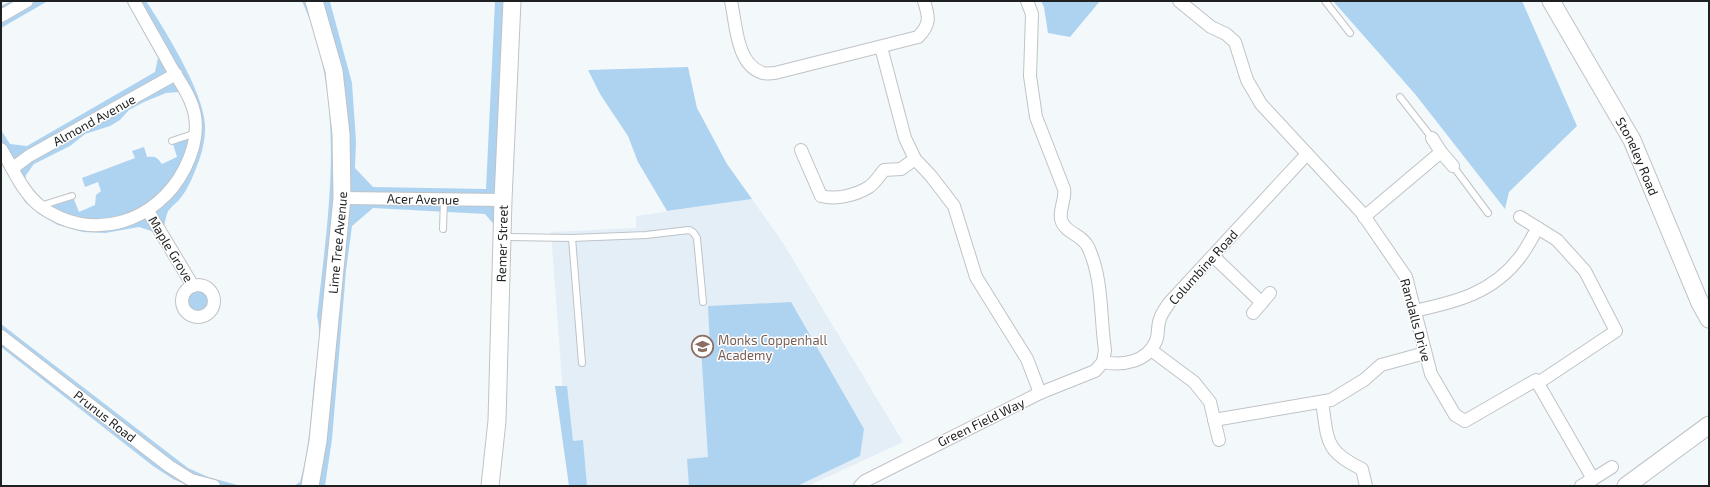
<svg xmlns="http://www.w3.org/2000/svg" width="1710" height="487" font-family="'Exo 2',sans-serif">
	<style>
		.built { fill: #e3eef7 }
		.green { fill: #aed3f1; fill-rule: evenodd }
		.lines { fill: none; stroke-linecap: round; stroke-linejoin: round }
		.lane-casing { stroke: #bfc3c7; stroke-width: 8 }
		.street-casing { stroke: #bfc3c7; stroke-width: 14 }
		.secondary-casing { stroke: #bfc3c7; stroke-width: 19 }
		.lane { stroke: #fff; stroke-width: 6 }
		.street { stroke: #fff; stroke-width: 12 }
		.secondary { stroke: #fff; stroke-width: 17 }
		.labels { text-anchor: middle; stroke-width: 3; stroke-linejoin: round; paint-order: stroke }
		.street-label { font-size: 13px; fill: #1f2021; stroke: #fff }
		.education-label { font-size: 13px; fill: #785e54; stroke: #fff; text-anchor: start }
	</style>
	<rect width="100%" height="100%" fill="#f3f8fb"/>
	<path class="built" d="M752,199L783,243L903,442L808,486H570L551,232L636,228V216Z"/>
	<g class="green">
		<path d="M11,1H48L1,28V6Z"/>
		<path d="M127,1H146C165,30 203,91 205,124C206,140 201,157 195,171C191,181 186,192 179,200C175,204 171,207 168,211C165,219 164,227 163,235L139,227L105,233L83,232L58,225L39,214L25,202L1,163V130L10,144L27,146L155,72L158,58ZM179,92L195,115L196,133L172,141L177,157L162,164C157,157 155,156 147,157L144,147L132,151L135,158L82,178L85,187L98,182L101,191L96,195L95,205L79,212L71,192L40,206L24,188L26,175L34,164L70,146L85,134L110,126L120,120L129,110L144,102L166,93Z"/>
		<path d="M302,1L330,2L352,83L356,141L355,168L373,187L486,189L495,1H512L496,227L485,214L373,208L352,226L346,271L332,439L325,486H294L300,482C309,450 311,416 314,382C317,361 322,337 317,316C329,210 347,101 302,1Z"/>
		<path d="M1041,1H1100L1070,37L1048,33L1044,7Z"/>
		<path d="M1333,1H1522L1577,126L1509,192L1505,209L1415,94Z"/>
		<path d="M688,67L697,108L727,164L752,199L667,211L638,162L628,136L600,94L588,70Z"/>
		<circle cx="198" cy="301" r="15"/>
		<path d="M791,302L864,429L860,456L797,486H689L687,459L708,457L701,349L710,348L708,306Z"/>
		<path d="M1,324L188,468L208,477L241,486H189L173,479L153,466L1,347Z"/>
		<path d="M555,386H567L573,441L583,440L587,486H569Z"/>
	</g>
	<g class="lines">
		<defs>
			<g id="lane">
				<path d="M1325,1L1350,33"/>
				<path d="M1400,97L1432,138"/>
				<path d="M172,141L196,133"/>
				<path d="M1453,166L1488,213"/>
				<path d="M40,206L72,196"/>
				<path d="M443,229L444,199"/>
				<path d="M503,237L572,238L646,235L689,230L693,232L697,238L703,302"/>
				<path d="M572,238L582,363"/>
			</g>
			<g id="street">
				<path d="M731,1C736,23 736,65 763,73C766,74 771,73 775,73L918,37C931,24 929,17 924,1"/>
				<path d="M1027,1L1032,14L1030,76L1036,117L1064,189C1066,199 1059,209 1061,219C1064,233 1082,234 1088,247C1103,278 1100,317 1105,350L1103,362"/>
				<path d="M1179,1L1211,27L1226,34L1235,42L1247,80L1261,104L1362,213L1406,277L1431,374L1455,415L1465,421L1536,380L1593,479L1612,467"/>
				<path d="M1,16L27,1"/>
				<path d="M881,47L905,138L915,159L931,176L954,206L976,277L1027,359L1040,393"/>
				<path d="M1432,138L1441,152L1453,166"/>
				<path d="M1,149C13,168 22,192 40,206C91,244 157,223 185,168C193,152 198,134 195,116C192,98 180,82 171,67C159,45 146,23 134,1"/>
				<path d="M801,150L821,196C837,200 856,195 869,187C875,183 880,175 884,170L901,169L915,159"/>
				<path d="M13,168L29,156L176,74"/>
				<path d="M342,198L503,200"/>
				<path d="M148,211L193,286"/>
				<path d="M1364,217L1441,152"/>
				<path d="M1520,217L1557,240L1585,271L1616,331L1538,383"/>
				<path d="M1213,256L1262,303"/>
				<circle cx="198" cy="301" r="16"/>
				<path d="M1414,311C1456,302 1493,293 1520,257C1527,248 1532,237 1538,228"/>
				<path d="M1253,313L1270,293"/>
				<path d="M1,336L169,466L191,480L214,486"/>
				<path d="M1151,350L1194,382L1210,402L1219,440"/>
				<path d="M1103,362C1123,366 1147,362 1156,341C1159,334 1157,326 1160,319C1161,314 1166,308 1169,303L1307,154"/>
				<path d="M1322,402C1328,440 1324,451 1362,469L1366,486"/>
				<path d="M1214,420L1331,400L1364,380L1381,365L1425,353"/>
				<path d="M860,486L865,481L1040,393L1095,371L1103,362"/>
				<path d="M1581,486L1593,479"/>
			</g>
			<g id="secondary">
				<path id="s1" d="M1551,1L1632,140L1700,303L1709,319"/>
				<path id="s2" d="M310,486L318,441L342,198L341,134L334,71L314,1"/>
				<path id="s3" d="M490,486L497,421L503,200L512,1"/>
				<path d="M1626,486L1709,425"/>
			</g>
		</defs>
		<use href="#lane" class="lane-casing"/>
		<use href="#street" class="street-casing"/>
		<use href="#secondary" class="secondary-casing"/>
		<use href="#lane" class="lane"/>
		<use href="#street" class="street"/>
		<use href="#secondary" class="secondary"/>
	</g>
	<defs>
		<symbol id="school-ring" viewBox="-11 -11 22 22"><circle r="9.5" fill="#fff" stroke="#8d6e63" stroke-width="1.5"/><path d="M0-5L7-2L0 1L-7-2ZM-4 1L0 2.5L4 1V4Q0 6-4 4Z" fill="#8d6e63"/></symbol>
	</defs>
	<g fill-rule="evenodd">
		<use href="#school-ring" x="690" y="334" width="25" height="25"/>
	</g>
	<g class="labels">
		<g class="street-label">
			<text transform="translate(94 120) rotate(-29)" y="5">Almond Avenue</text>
			<text dy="5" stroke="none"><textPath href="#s1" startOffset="178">Stoneley Road</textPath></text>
			<text transform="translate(423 199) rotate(1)" y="5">Acer Avenue</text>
			<text dy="5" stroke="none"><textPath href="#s2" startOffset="245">Lime Tree Avenue</textPath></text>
			<text dy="5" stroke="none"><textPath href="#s3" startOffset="243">Remer Street</textPath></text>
			<text transform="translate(171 249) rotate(59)" y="5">Maple Grove</text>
			<text transform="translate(1203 267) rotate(-48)" y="5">Columbine Road</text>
			<text transform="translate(1416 320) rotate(75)" y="5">Randalls Drive</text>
			<text transform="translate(105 416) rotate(38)" y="5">Prunus Road</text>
			<text transform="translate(981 422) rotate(-26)" y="5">Green Field Way</text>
		</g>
		<g class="education-label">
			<text x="718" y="345">Monks Coppenhall<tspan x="718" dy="15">Academy</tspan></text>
		</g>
	</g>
	<rect width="1710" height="487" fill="none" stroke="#1f2021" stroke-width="4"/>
</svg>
